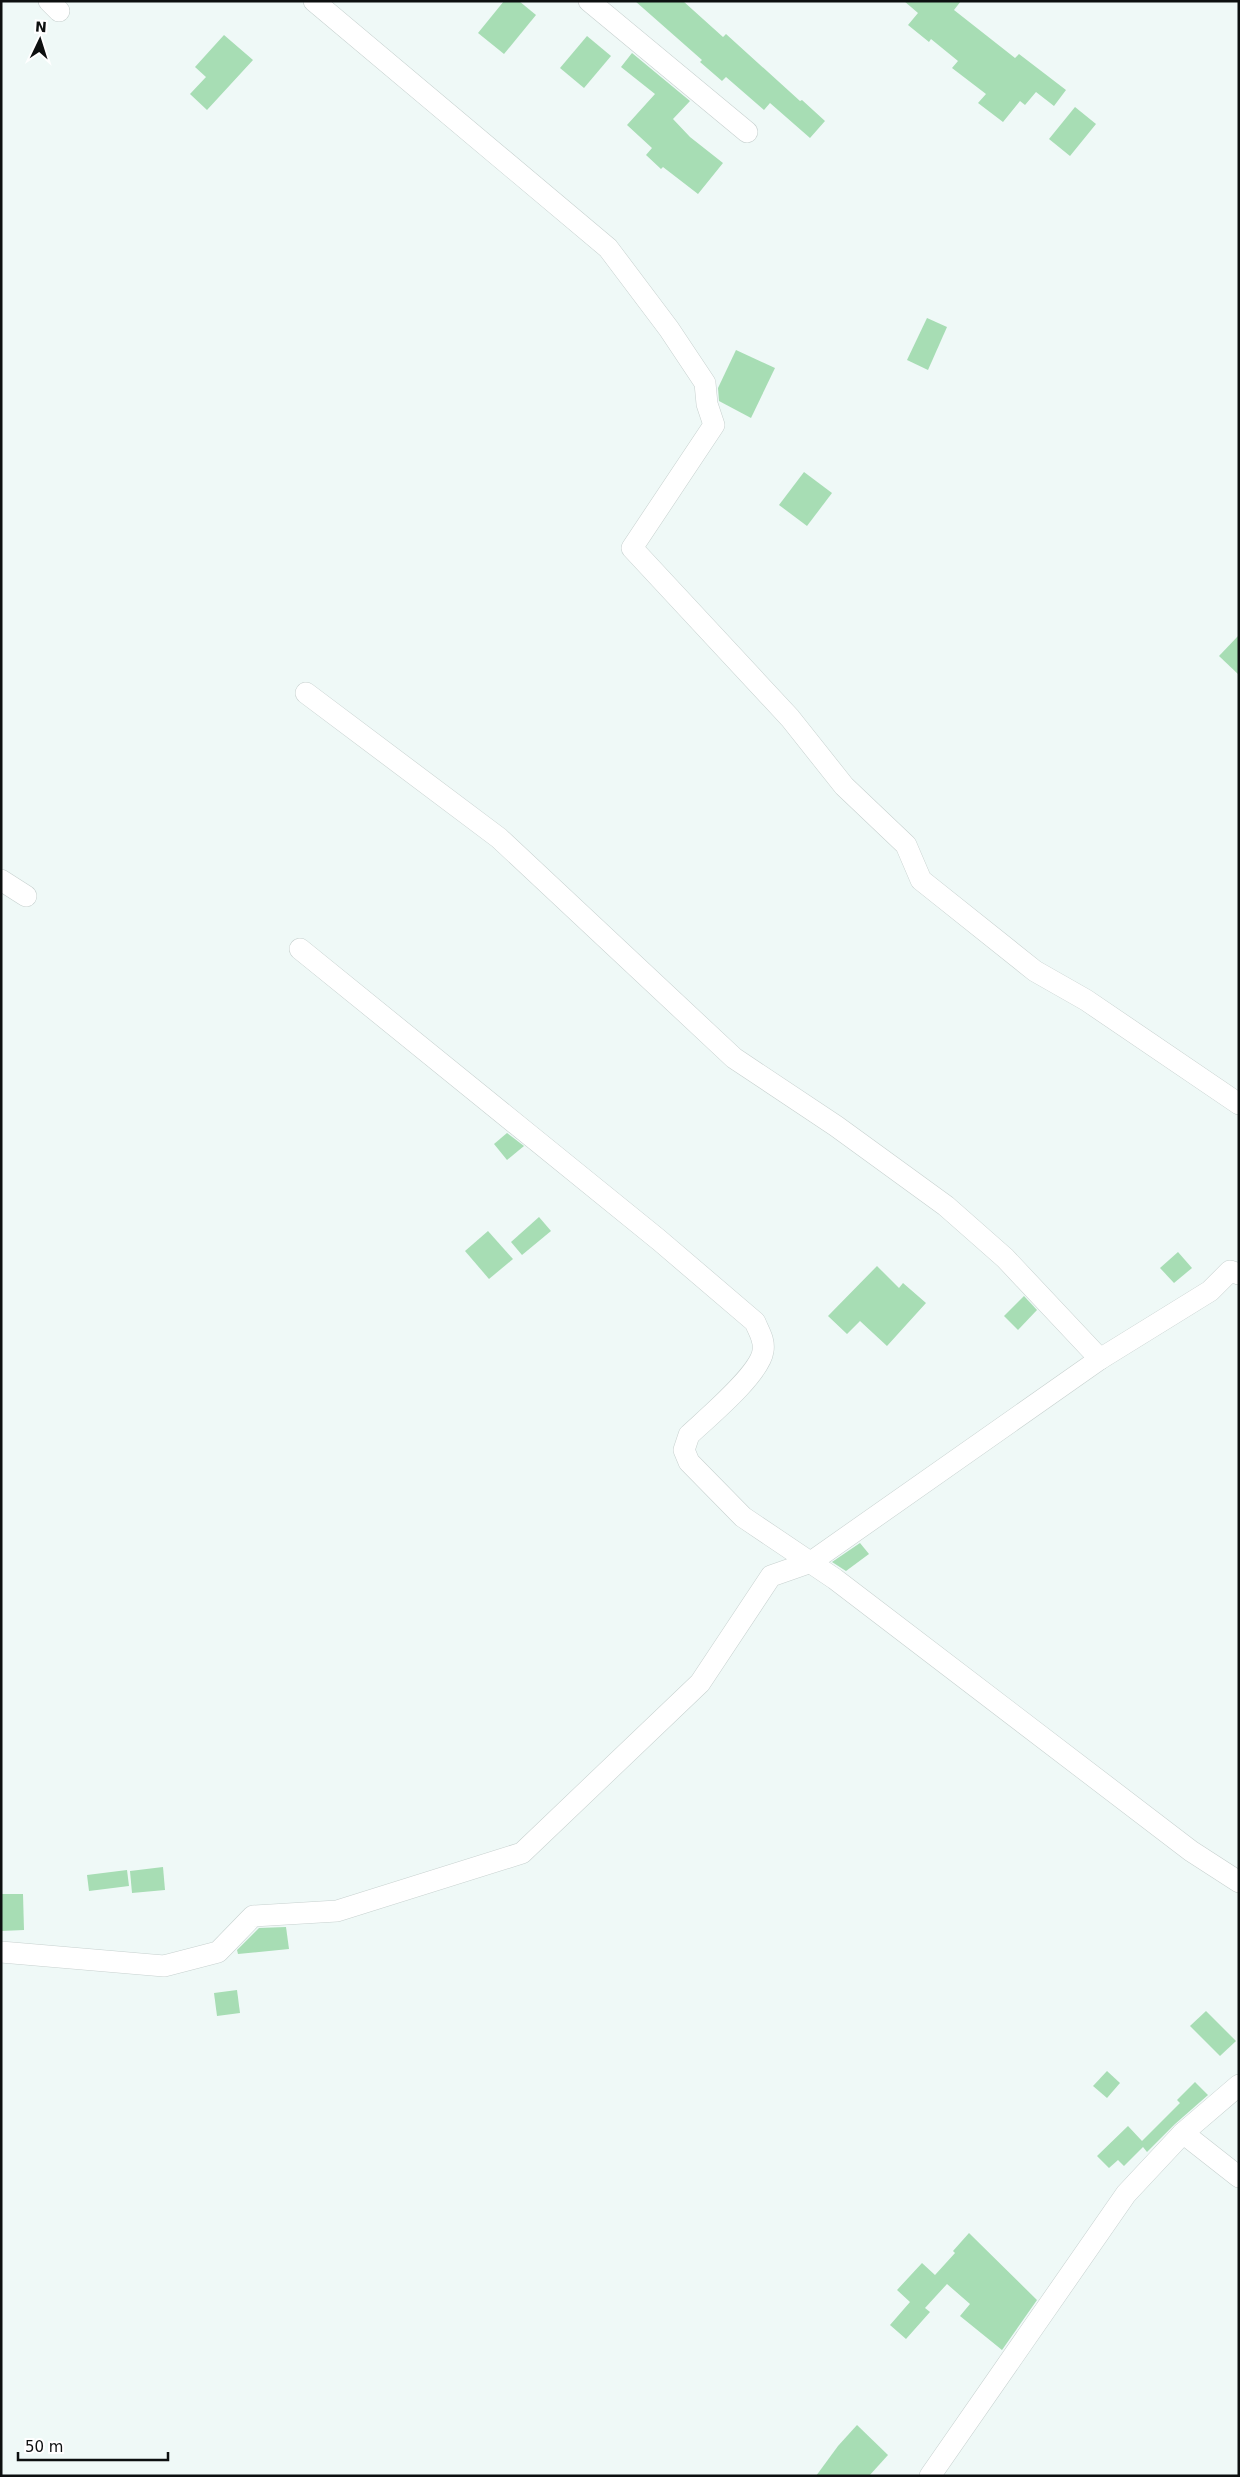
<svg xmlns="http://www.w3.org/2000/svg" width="1240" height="2477" font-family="'DejaVu Sans',sans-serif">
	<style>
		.building { fill: #a7ddb4 }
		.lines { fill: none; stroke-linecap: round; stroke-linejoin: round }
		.minor-casing { stroke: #c7d1cf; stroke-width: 22 }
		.minor { stroke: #fff; stroke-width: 21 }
	</style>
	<rect width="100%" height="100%" fill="#eff9f7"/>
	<g class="building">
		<path d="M504,1H519L536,15L504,54L478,33Z"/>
		<path d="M635,1H683L723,37L726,34L800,101L802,100L825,121L810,138L770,103L764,110L726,77L722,81L700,62L702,60Z"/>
		<path d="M904,1H961L954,10L1015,58L1019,54L1066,90L1054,106L1036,92L1025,105L1020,101L1003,122L978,103L986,94L952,68L958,61L931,39L929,42L908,25L918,13Z"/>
		<path d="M224,35L253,60L207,110L190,94L206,77L195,67Z"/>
		<path d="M587,36L611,56L584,88L560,68Z"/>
		<path d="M632,53L690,101L673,119L690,137L723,163L698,194L663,167L661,169L646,155L652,148L627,125L655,94L621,67Z"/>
		<path d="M1075,107L1096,124L1070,156L1049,139Z"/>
		<path d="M927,318L947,327L928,370L907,360Z"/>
		<path d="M736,350L775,368L751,418L719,401L718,388Z"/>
		<path d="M804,472L832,493L807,526L779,505Z"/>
		<path d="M1239,635V675L1219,656Z"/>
		<path d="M507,1133L524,1146L507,1160L494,1144Z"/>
		<path d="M539,1217L551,1231L522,1255L511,1242Z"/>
		<path d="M488,1231L513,1259L489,1279L465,1251Z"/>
		<path d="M1178,1252L1192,1268L1174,1283L1160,1268Z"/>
		<path d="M877,1266L899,1288L903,1283L926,1303L887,1346L860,1321L847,1334L828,1316Z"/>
		<path d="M1024,1296L1037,1310L1018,1330L1004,1316Z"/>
		<path d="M860,1543L869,1554L846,1571L832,1562Z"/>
		<path d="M163,1867L165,1890L132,1893L130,1871Z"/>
		<path d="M127,1870L129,1886L89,1891L87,1875Z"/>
		<path d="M1,1894H23L24,1930L1,1931Z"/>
		<path d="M286,1927L289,1949L238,1954L237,1950L259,1928Z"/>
		<path d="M237,1990L240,2013L217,2016L214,1993Z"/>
		<path d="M1206,2011L1236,2041L1220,2056L1190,2026Z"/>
		<path d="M1107,2071L1120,2083L1107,2098L1093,2086Z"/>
		<path d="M1195,2082L1208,2095L1175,2124L1147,2152L1143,2147L1124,2166L1118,2160L1109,2168L1097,2156L1128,2126L1142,2141L1180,2103L1177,2100Z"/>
		<path d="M969,2233L1037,2300L1002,2350L960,2316L970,2304L947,2284L925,2308L930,2312L906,2339L890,2325L910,2302L897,2290L922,2263L935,2275L955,2253L953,2251Z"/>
		<path d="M857,2425L888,2455L869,2476H816L838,2446Z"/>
	</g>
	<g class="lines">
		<defs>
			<g id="minor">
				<path d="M49,1L59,11"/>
				<path d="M314,1L608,248L669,329L705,383L707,404L714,425L632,548L790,718L844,786L906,845L921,880L1035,971L1086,1000L1239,1104"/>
				<path d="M589,1L747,132"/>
				<path d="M306,693L499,838L734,1058L836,1126L946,1206L1005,1258L1100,1359"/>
				<path d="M1,880L26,896"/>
				<path d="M300,949L659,1240L755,1322C759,1332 765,1340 763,1351C760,1374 707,1418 689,1435L684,1450L689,1462L743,1517L835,1579L1191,1851L1239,1882"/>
				<path d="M1,1952L164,1966L218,1952L253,1916L337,1911L522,1853L700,1683L771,1576L811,1562L1100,1359L1210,1291L1230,1271L1239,1274"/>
				<path d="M1183,2133L1239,2177"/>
				<path d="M930,2476L1126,2194L1183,2133L1239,2085"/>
			</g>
		</defs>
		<use href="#minor" class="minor-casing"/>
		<use href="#minor" class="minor"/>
	</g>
	<rect width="1240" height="2477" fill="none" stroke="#0d1010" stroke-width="5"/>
	<g transform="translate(40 40) rotate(4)" stroke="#ffffff" stroke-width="4" paint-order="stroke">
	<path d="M0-4L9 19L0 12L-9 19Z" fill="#0d1010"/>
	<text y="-8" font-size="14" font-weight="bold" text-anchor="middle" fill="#0d1010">N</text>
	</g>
	<path d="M18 2452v8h150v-8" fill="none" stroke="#0d1010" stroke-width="2.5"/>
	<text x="25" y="2452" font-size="15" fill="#0d1010" stroke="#ffffff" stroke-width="4" paint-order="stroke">50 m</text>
</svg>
